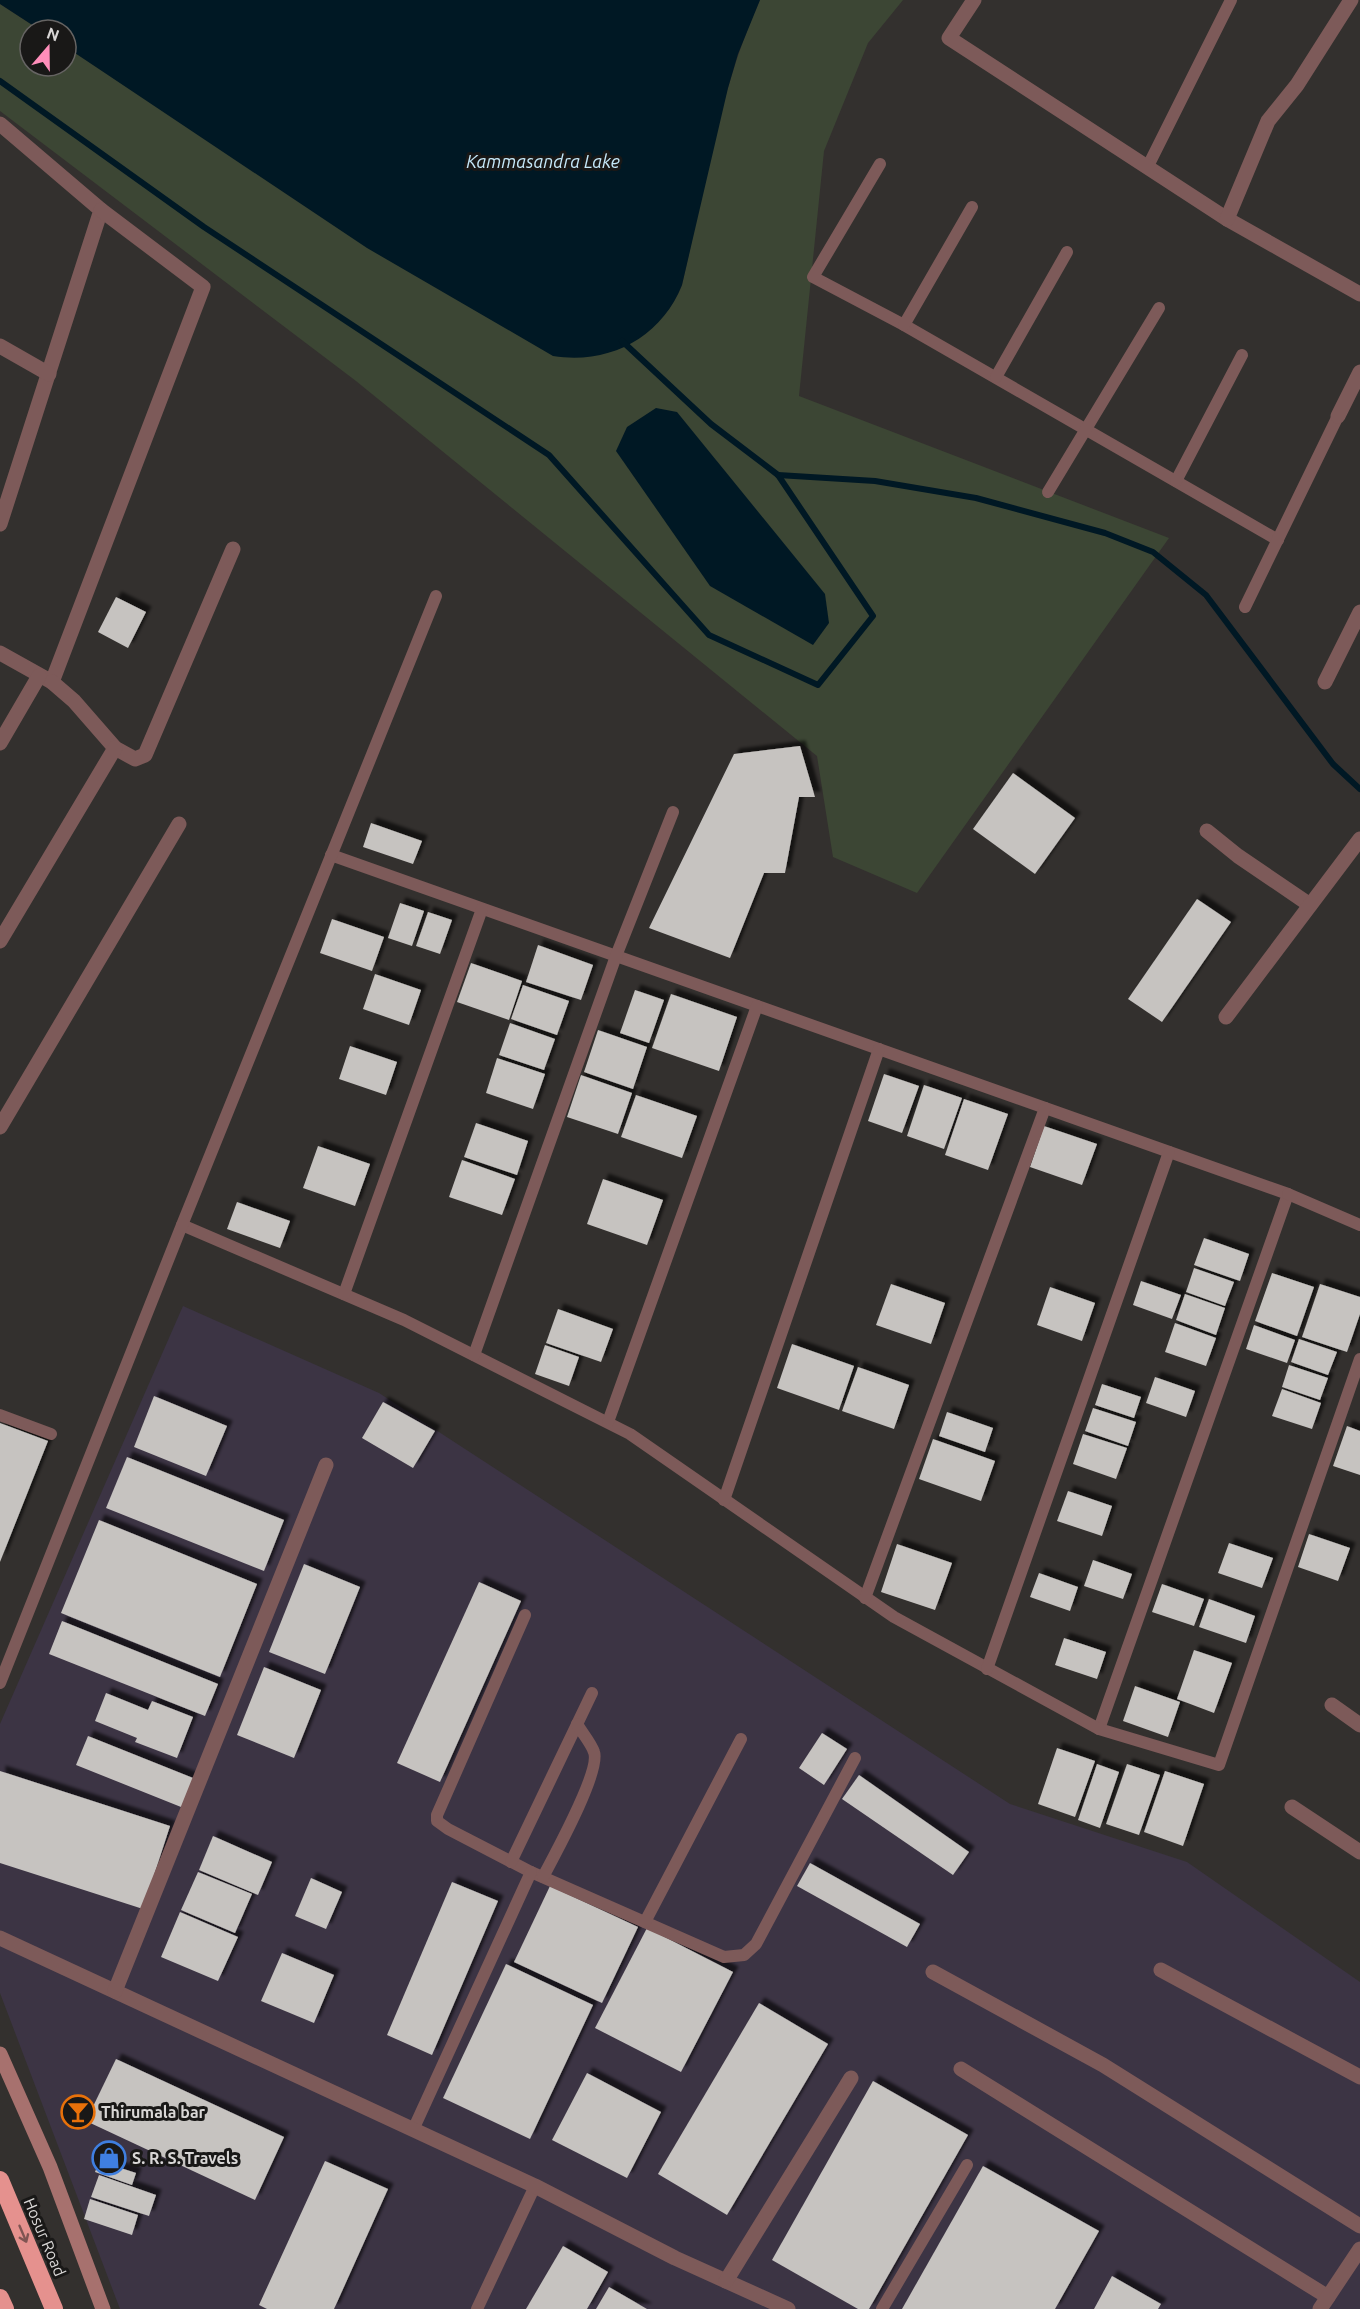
<svg xmlns="http://www.w3.org/2000/svg" width="1360" height="2309" font-family="Ubuntu,sans-serif">
	<style>
		.industrial { fill: #3c3444 }
		.green { fill: #3c4634 }
		.water { fill: #001824 }
		.lines { fill: none; stroke-linecap: round; stroke-linejoin: round }
		.stream { stroke: #001824; stroke-width: 6 }
		.building { fill: #c6c3c0; filter: url(#shadow) }
		.lane { stroke: #7d5a59; stroke-width: 12 }
		.street { stroke: #7d5a59; stroke-width: 15 }
		.secondary { stroke: #a7716e; stroke-width: 15 }
		.highway { stroke: #e5918e; stroke-width: 18 }
		.oneway { stroke: #7f5452 }
		.labels { text-anchor: middle; stroke-width: 6; stroke-linejoin: round; paint-order: stroke }
		.poi-label { font-size: 16px; font-weight: bold; fill: #d9d7d6; stroke: #191817; text-anchor: start }
		.street-label { font-size: 16px; fill: #d9d7d6; stroke: #191817 }
		.water-label { font-size: 18px; font-style: italic; fill: #c5e8f9; stroke: #191817 }
	</style>
	<defs>
		<filter id="shadow"><feDropShadow dx="5.5" dy="-5.5" stdDeviation="1.5" flood-color="#0009"/></filter>
	</defs>
	<rect width="100%" height="100%" fill="#33302e"/>
	<path class="industrial" d="M183,1306L379,1393L1010,1804L1187,1862L1360,1982V2309H120L0,1993V1724Z"/>
	<path class="green" d="M760,0H903L868,43L824,151L799,396L1169,538L917,893L833,857L817,756L356,381L0,111V4L40,30H30V66H66V47L138,94L625,347C651,329 670,315 682,285C704,191 720,87 760,0Z"/>
	<g class="water">
		<path d="M0,0H760L738,54L728,88L682,285C661,338 609,365 553,356L367,248L66,47V30H40L0,4Z"/>
		<path d="M656,408L677,412L825,594L829,623L813,645L710,586L616,451L627,427Z"/>
	</g>
	<g class="lines">
		<g class="stream">
			<path d="M0,81L204,227L549,455L709,635L818,685L873,616L778,475L711,424L622,341"/>
			<path d="M778,475L875,481L976,498L1105,533L1153,552L1206,595L1333,764L1360,789"/>
		</g>
	</g>
	<g class="building">
		<path d="M116,597L146,612L128,648L98,632Z"/>
		<path d="M800,746L815,797H799L785,873H764L730,958L649,928L734,754Z"/>
		<path d="M1013,773L1075,818L1035,874L973,829Z"/>
		<path d="M371,823L422,841L413,864L363,847Z"/>
		<path d="M1197,899L1231,922L1162,1022L1128,999Z"/>
		<path d="M400,903L424,911L412,946L388,938Z"/>
		<path d="M428,912L452,920L440,954L416,946Z"/>
		<path d="M332,919L384,937L372,971L320,953Z"/>
		<path d="M538,945L593,965L581,1000L526,982Z"/>
		<path d="M471,963L522,981L509,1020L457,1002Z"/>
		<path d="M375,974L421,990L409,1025L363,1009Z"/>
		<path d="M523,985L569,1001L557,1035L511,1019Z"/>
		<path d="M635,990L664,1000L649,1043L620,1033Z"/>
		<path d="M671,994L737,1017L719,1071L652,1048Z"/>
		<path d="M510,1023L555,1039L544,1070L499,1055Z"/>
		<path d="M598,1030L647,1047L633,1089L584,1072Z"/>
		<path d="M350,1046L397,1062L386,1095L339,1079Z"/>
		<path d="M497,1058L545,1074L533,1109L486,1093Z"/>
		<path d="M884,1074L919,1086L902,1133L868,1121Z"/>
		<path d="M581,1075L632,1093L618,1134L567,1117Z"/>
		<path d="M924,1085L962,1098L944,1149L907,1136Z"/>
		<path d="M636,1095L697,1116L682,1158L621,1137Z"/>
		<path d="M964,1099L1008,1114L988,1170L945,1155Z"/>
		<path d="M476,1123L528,1141L517,1175L464,1157Z"/>
		<path d="M1044,1126L1097,1144L1082,1185L1030,1167Z"/>
		<path d="M318,1146L370,1164L355,1206L303,1188Z"/>
		<path d="M462,1160L515,1179L502,1215L449,1197Z"/>
		<path d="M603,1179L663,1200L647,1245L587,1224Z"/>
		<path d="M237,1202L290,1221L280,1248L227,1229Z"/>
		<path d="M1204,1238L1249,1254L1240,1281L1194,1265Z"/>
		<path d="M1194,1268L1234,1282L1225,1306L1186,1292Z"/>
		<path d="M1272,1273L1314,1287L1297,1336L1255,1321Z"/>
		<path d="M1141,1281L1181,1295L1172,1319L1133,1305Z"/>
		<path d="M891,1284L945,1303L931,1344L876,1325Z"/>
		<path d="M1320,1284L1360,1297V1314L1347,1352L1302,1337Z"/>
		<path d="M1050,1287L1095,1303L1082,1341L1037,1325Z"/>
		<path d="M1185,1294L1225,1308L1216,1335L1176,1320Z"/>
		<path d="M558,1309L613,1329L601,1362L546,1343Z"/>
		<path d="M1175,1323L1216,1338L1206,1366L1165,1352Z"/>
		<path d="M1254,1325L1295,1340L1287,1363L1246,1349Z"/>
		<path d="M1299,1339L1337,1352L1328,1375L1291,1362Z"/>
		<path d="M792,1344L854,1366L839,1410L777,1388Z"/>
		<path d="M545,1345L579,1357L569,1386L535,1374Z"/>
		<path d="M1289,1365L1328,1378L1320,1400L1282,1387Z"/>
		<path d="M858,1367L909,1385L894,1429L842,1411Z"/>
		<path d="M1155,1377L1195,1391L1186,1417L1146,1403Z"/>
		<path d="M1102,1384L1141,1397L1134,1418L1095,1405Z"/>
		<path d="M1282,1389L1321,1403L1312,1429L1272,1416Z"/>
		<path d="M154,1396L227,1426L206,1476L134,1447Z"/>
		<path d="M383,1402L435,1431L413,1468L362,1438Z"/>
		<path d="M1093,1408L1136,1422L1128,1446L1085,1431Z"/>
		<path d="M947,1412L993,1428L985,1452L939,1436Z"/>
		<path d="M0,1423L48,1441L0,1562Z"/>
		<path d="M1347,1426L1360,1431V1475L1333,1466Z"/>
		<path d="M1083,1434L1127,1448L1116,1479L1073,1464Z"/>
		<path d="M933,1439L995,1461L981,1501L919,1479Z"/>
		<path d="M127,1457L284,1520L264,1571L106,1508Z"/>
		<path d="M1068,1491L1112,1506L1102,1536L1057,1521Z"/>
		<path d="M99,1520L257,1584L220,1677L61,1613Z"/>
		<path d="M1309,1534L1350,1548L1338,1581L1298,1567Z"/>
		<path d="M1229,1543L1273,1558L1262,1588L1218,1573Z"/>
		<path d="M897,1544L952,1563L935,1610L881,1592Z"/>
		<path d="M1093,1560L1132,1574L1123,1599L1084,1586Z"/>
		<path d="M304,1564L360,1587L325,1674L269,1652Z"/>
		<path d="M1039,1573L1078,1587L1070,1611L1030,1597Z"/>
		<path d="M479,1582L521,1601L440,1782L397,1763Z"/>
		<path d="M1162,1584L1204,1599L1194,1626L1152,1612Z"/>
		<path d="M1209,1599L1255,1616L1246,1643L1199,1627Z"/>
		<path d="M62,1621L218,1684L205,1716L49,1654Z"/>
		<path d="M1064,1638L1106,1652L1097,1679L1055,1665Z"/>
		<path d="M1194,1650L1232,1663L1214,1713L1177,1699Z"/>
		<path d="M264,1667L321,1690L294,1758L237,1735Z"/>
		<path d="M1135,1686L1180,1702L1168,1737L1123,1721Z"/>
		<path d="M106,1693L148,1710L152,1701L193,1717L177,1758L135,1742L137,1738L95,1721Z"/>
		<path d="M822,1733L847,1749L824,1785L799,1768Z"/>
		<path d="M88,1736L198,1780L186,1809L76,1765Z"/>
		<path d="M1057,1748L1095,1761L1075,1817L1038,1804Z"/>
		<path d="M1097,1764L1119,1772L1100,1828L1078,1820Z"/>
		<path d="M1127,1764L1160,1775L1139,1835L1106,1824Z"/>
		<path d="M0,1771L170,1826L143,1909L0,1863Z"/>
		<path d="M1165,1771L1204,1784L1183,1846L1144,1832Z"/>
		<path d="M859,1775L969,1852L953,1875L842,1799Z"/>
		<path d="M213,1836L272,1862L258,1895L199,1870Z"/>
		<path d="M810,1863L920,1924L907,1947L797,1886Z"/>
		<path d="M198,1872L252,1894L235,1933L181,1910Z"/>
		<path d="M311,1878L342,1892L326,1929L295,1916Z"/>
		<path d="M452,1882L498,1901L432,2055L387,2035Z"/>
		<path d="M550,1886L638,1927L602,2003L514,1962Z"/>
		<path d="M180,1912L238,1937L218,1981L161,1957Z"/>
		<path d="M647,1928L733,1972L681,2072L595,2028Z"/>
		<path d="M282,1953L334,1975L314,2023L261,2001Z"/>
		<path d="M506,1964L593,2005L530,2139L443,2098Z"/>
		<path d="M759,2003L828,2044L727,2215L658,2174Z"/>
		<path d="M116,2059L284,2137L255,2200L86,2121Z"/>
		<path d="M587,2073L661,2112L627,2178L552,2140Z"/>
		<path d="M873,2081L968,2135L869,2309H858L772,2260Z"/>
		<path d="M99,2161L136,2173L132,2185L95,2172Z"/>
		<path d="M325,2161L388,2189L334,2309H267L259,2305Z"/>
		<path d="M983,2166L1099,2231L1055,2309H902Z"/>
		<path d="M99,2175L156,2195L149,2216L91,2197Z"/>
		<path d="M90,2199L138,2215L132,2235L84,2219Z"/>
		<path d="M563,2246L608,2272L587,2309H526Z"/>
		<path d="M1112,2276L1161,2304L1158,2309H1094Z"/>
		<path d="M609,2287L647,2309H596Z"/>
	</g>
	<g class="lines">
		<g class="lane">
			<path d="M880,164L813,277L904,325L1278,540"/>
			<path d="M1148,166L1231,0"/>
			<path d="M904,325L972,207"/>
			<path d="M996,377L1067,252"/>
			<path d="M1176,481L1242,355"/>
			<path d="M1048,492L1159,308"/>
			<path d="M1245,607L1338,416"/>
			<path d="M331,855L1288,1194L1099,1729"/>
			<path d="M1288,1194L1360,1225"/>
			<path d="M182,1225L404,1320L630,1434L894,1617L1099,1729L1219,1765L1360,1359"/>
			<path d="M344,1294L482,909"/>
			<path d="M474,1355L616,956L673,812"/>
			<path d="M0,1415L51,1434"/>
			<path d="M608,1422L757,1006"/>
			<path d="M724,1500L879,1049"/>
			<path d="M865,1598L1045,1108"/>
			<path d="M525,1615L437,1815V1821L448,1829L531,1872L724,1957L744,1955L756,1944L855,1758"/>
			<path d="M987,1669L1169,1152"/>
			<path d="M0,1683L182,1225L436,596"/>
			<path d="M511,1862L592,1693"/>
			<path d="M543,1877C554,1856 601,1771 594,1752C591,1743 582,1733 577,1724"/>
			<path d="M645,1922L741,1739"/>
			<path d="M413,2130L531,1872"/>
			<path d="M477,2309L535,2186"/>
			<path d="M882,2309L967,2165"/>
		</g>
		<g class="street">
			<path d="M974,0L949,38L1227,219L1360,294"/>
			<path d="M0,124L101,210L0,524"/>
			<path d="M1227,219L1268,121L1297,85L1351,0"/>
			<path d="M0,346L49,374"/>
			<path d="M1338,416L1360,372"/>
			<path d="M0,653L52,682L203,287L101,210"/>
			<path d="M52,682L74,701L115,748L135,759L145,755L233,549"/>
			<path d="M1325,682L1360,612"/>
			<path d="M0,743L39,676"/>
			<path d="M1207,831L1238,856L1310,905"/>
			<path d="M0,941L115,748"/>
			<path d="M1226,1017L1360,839"/>
			<path d="M0,1127L179,824"/>
			<path d="M1332,1705L1360,1725"/>
			<path d="M1292,1807L1360,1852"/>
			<path d="M0,1938L535,2186L675,2258L788,2309"/>
			<path d="M1161,1970L1360,2077"/>
			<path d="M933,1972L1103,2065L1360,2226"/>
			<path d="M115,1991L326,1465"/>
			<path d="M961,2069L1328,2297"/>
			<path d="M726,2281L851,2078"/>
			<path d="M1320,2309L1360,2249"/>
		</g>
		<path class="secondary" d="M0,2054L50,2167L103,2309"/>
		<g class="highway">
			<path d="M0,2180L54,2309"/>
			<path d="M0,2298L5,2309"/>
		</g>
	</g>
	<defs><path id="oneway-shaft" d="M-6 0H5M1.5-3L5.5 0L1.5 3" fill="none" stroke-width="1.6" stroke-linecap="round" stroke-linejoin="round" transform="scale(1.5)"/></defs>
	<use class="oneway" href="#oneway-shaft" transform="translate(23 2234) rotate(67)"/>
	<defs>
		<symbol id="bar-ring" viewBox="-11 -11 22 22"><circle r="9.5" fill="#191817" stroke="#e8710a" stroke-width="1.5"/><path d="M-6-5H6L.8 .8V4.5H3.5V6h-7V4.5H-.8V.8Z" fill="#e8710a"/></symbol>
		<symbol id="shop-ring" viewBox="-11 -11 22 22"><circle r="9.5" fill="#191817" stroke="#3f7fe0" stroke-width="1.5"/><path d="M-5-2.5h2.3a2.7 3.5 0 0 1 5.4 0H5L5.5 6h-11ZM-1.5-2.5h3a1.5 2.3 0 0 0-3 0Z" fill="#3f7fe0"/></symbol>
	</defs>
	<g fill-rule="evenodd">
		<use href="#bar-ring" x="59" y="2093" width="38" height="38"/>
		<use href="#shop-ring" x="90" y="2139" width="38" height="38"/>
	</g>
	<g class="labels">
		<g class="poi-label">
			<text x="101" y="2118">Thirumala bar</text>
			<text x="132" y="2164">S. R. S. Travels</text>
		</g>
		<g class="street-label">
			<text transform="translate(45 2237) rotate(67)" y="6">Hosur Road</text>
		</g>
		<g class="water-label">
			<text x="543" y="168">Kammasandra Lake</text>
		</g>
	</g>
	<g transform="translate(48 48) rotate(20)"><circle r="28" fill="#191817" stroke="#666463" stroke-width="1.5"/>
	<path d="M0-4.5L10 22L0 15L-10 22Z" fill="#ff8eba"/>
	<text y="-9" font-size="16" font-weight="bold" text-anchor="middle" fill="#d9d7d6">N</text>
	</g>
</svg>
